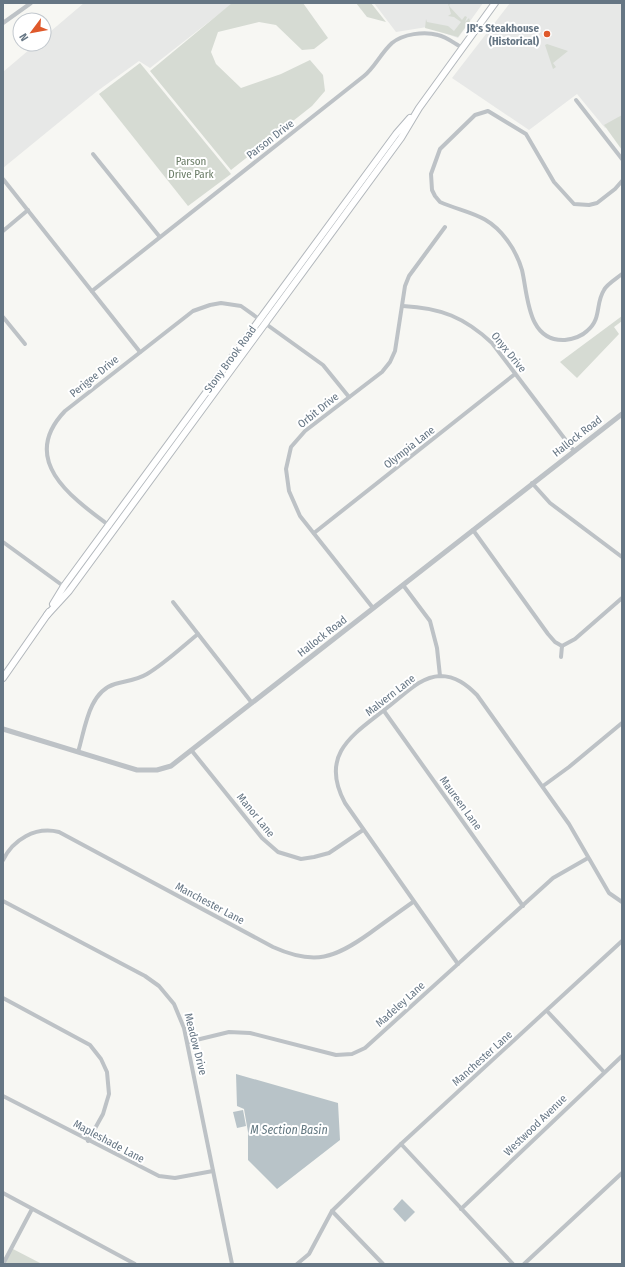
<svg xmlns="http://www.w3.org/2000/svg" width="625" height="1267" font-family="'Fira Sans Condensed',sans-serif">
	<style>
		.built { fill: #e7e8e7 }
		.green { fill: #d6dbd3 }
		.water { fill: #b8c3c8 }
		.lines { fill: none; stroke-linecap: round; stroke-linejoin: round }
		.secondary-casing { stroke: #b2b7bc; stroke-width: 8 }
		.minor { stroke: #bdc2c6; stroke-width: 4 }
		.tertiary { stroke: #bdc2c6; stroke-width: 5 }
		.secondary { stroke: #fff; stroke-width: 6 }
		.poi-dot { fill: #df592b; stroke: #fff; stroke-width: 1.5 }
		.labels { text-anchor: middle; stroke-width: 4; stroke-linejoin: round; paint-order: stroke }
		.poi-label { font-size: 11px; font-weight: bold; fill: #667684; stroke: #fff; text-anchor: end }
		.street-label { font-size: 11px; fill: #667684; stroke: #fff }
		.park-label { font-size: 11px; fill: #697b65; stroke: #fff }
		.water-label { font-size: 12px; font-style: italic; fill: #627780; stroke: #fff }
	</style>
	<rect width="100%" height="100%" fill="#f7f7f3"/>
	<g class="built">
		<path d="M84,3H233L150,68L139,61L96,92L3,168V72L36,44H44V37Z"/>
		<path d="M374,3H483L458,38L427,27L396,32Z"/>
		<path d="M510,3H622V115L605,128L577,94L529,130L452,78Z"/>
	</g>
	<g class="green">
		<path d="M232,3H303L328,38L314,49L302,50L276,25L259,22L218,32L211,52L216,64L241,88L281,74L310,60L323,75L325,91L312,106L231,170L150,71Z"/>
		<path d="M356,3H371L386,22L367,17Z"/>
		<path d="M448,3H450L449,6L462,20L465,16L467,17L465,22L469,18L470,21L458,37L425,28L426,19L427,22L448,26L454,31L461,22L454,17L448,16L451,14Z"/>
		<path d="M547,44L568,51L553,63L556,67L553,69L545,45Z"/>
		<path d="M140,63L231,174L188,206L99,94Z"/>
		<path d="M622,115V150L604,125Z"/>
		<path d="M622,316V321L614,327L619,334L577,378L560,362Z"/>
		<path d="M11,1248L42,1264H3Z"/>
	</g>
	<g class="water">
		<path d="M236,1074L338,1103L340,1140L277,1189L248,1160V1132L244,1109L237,1106Z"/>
		<path d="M243,1110L246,1126L237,1128L233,1112Z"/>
		<path d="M402,1199L415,1212L405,1222L393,1209Z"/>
	</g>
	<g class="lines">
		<defs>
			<g id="secondary">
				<path d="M53,604L64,586L396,134L410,118"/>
				<path d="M47,615L69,591L401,138L419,108L495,3"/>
				<path d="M3,678L49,612"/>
			</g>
		</defs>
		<use href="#secondary" class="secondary-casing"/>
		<g class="minor">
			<path d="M3,23L31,3"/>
			<path d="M576,100L622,159"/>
			<path d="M93,154L159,236"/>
			<path d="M3,179L140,352"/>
			<path d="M622,181L615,189L597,203L589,205L574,204L554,182L526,134L488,111L475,115L440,149L431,174L432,190L435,196L440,202C468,214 487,213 507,240C513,248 519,260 522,270C528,295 527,342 565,340C572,339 581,337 587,331C602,319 595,304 604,290C607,284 616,279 622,274"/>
			<path d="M3,231L28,210"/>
			<path d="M92,291L364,76C375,67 381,53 392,43C403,34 424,31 438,35C447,37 455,44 463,48"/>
			<path d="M403,306C441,308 464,317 492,343L574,451"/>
			<path d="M3,317L25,344"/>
			<path d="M532,483L550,503L622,557"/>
			<path d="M110,526C72,498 18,460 65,411L193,311L210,305L221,303L241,306L323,365L349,397"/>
			<path d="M473,530L548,634L555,642L562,646"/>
			<path d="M314,533L515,374"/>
			<path d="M3,542L66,588"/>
			<path d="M403,585L430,621L437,648L440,676"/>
			<path d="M173,602L252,703"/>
			<path d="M373,608L300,516L289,491L286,469L291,447L305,431L382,372L390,362L395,351L405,286L409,276L445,227"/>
			<path d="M562,646L575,639L622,598"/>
			<path d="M561,657L562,646"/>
			<path d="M384,711L523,906"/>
			<path d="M192,751L262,838L278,852L301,859L314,857L329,853L363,830"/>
			<path d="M78,752C85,730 88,692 115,684C126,681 137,680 147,674C164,664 182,647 198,634"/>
			<path d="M543,786L569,767L622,723"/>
			<path d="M3,860C13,840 35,826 59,832L273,947C315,966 335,958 370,933C385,922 399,912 413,902"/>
			<path d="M3,901L145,976L159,986L174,1004L184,1028L232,1264"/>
			<path d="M458,964L345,803C317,751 358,732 393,703C407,692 421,677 440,676C456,676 467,685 477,695L569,824L609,893L622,902"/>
			<path d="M3,998L90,1045L101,1059L107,1072L109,1094L103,1114L88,1141"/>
			<path d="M547,1011L604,1072"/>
			<path d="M188,1042L229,1032L250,1033L336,1055L352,1054L365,1048L553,878L588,858"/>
			<path d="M3,1096L159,1176L175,1178L213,1171"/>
			<path d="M401,1144L513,1264"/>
			<path d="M3,1193L135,1264"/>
			<path d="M461,1209L622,1056"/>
			<path d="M332,1211L383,1264"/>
			<path d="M3,1264L32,1209"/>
			<path d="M297,1264L309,1254L332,1211L401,1144L622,941"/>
			<path d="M524,1264L622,1173"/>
		</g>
		<path class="tertiary" d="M3,729L137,770H157L171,766L622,414"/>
		<use href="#secondary" class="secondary"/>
	</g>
	<circle class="poi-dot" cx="547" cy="34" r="4"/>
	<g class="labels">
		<g class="poi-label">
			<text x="539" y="32">JR's Steakhouse<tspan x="539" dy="13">(Historical)</tspan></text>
		</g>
		<g class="street-label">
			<text transform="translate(270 139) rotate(-38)" y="4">Parson Drive</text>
			<text transform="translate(509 352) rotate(51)" y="4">Onyx Drive</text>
			<text transform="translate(230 359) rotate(-54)" y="4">Stony Brook Road</text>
			<text transform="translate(94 376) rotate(-39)" y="4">Perigee Drive</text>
			<text transform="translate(318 410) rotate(-39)" y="4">Orbit Drive</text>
			<text transform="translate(577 436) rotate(-38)" y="4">Hallock Road</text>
			<text transform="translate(409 447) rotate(-38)" y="4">Olympia Lane</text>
			<text transform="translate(322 636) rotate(-38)" y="4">Hallock Road</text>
			<text transform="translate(390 695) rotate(-38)" y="4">Malvern Lane</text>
			<text transform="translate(461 803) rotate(54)" y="4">Maureen Lane</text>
			<text transform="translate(256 815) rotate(51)" y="4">Manor Lane</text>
			<text transform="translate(210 903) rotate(28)" y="4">Manchester Lane</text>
			<text transform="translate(400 1004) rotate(-42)" y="4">Madeley Lane</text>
			<text transform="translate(196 1044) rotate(76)" y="4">Meadow Drive</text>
			<text transform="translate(482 1058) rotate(-42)" y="4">Manchester Lane</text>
			<text transform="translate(535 1125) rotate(-44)" y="4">Westwood Avenue</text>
			<text transform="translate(109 1141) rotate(28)" y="4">Mapleshade Lane</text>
		</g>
		<g class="park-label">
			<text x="191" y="165">Parson<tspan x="191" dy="13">Drive Park</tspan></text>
		</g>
		<g class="water-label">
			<text x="289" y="1134">M Section Basin</text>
		</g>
	</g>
	<rect width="625" height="1267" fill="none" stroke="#667684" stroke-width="8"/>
	<g transform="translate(32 32) rotate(238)"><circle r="19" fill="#ffffff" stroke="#c2c8ce"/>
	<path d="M0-3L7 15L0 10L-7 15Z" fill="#df592b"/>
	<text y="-6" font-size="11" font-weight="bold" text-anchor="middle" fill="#667684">N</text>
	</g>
</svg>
